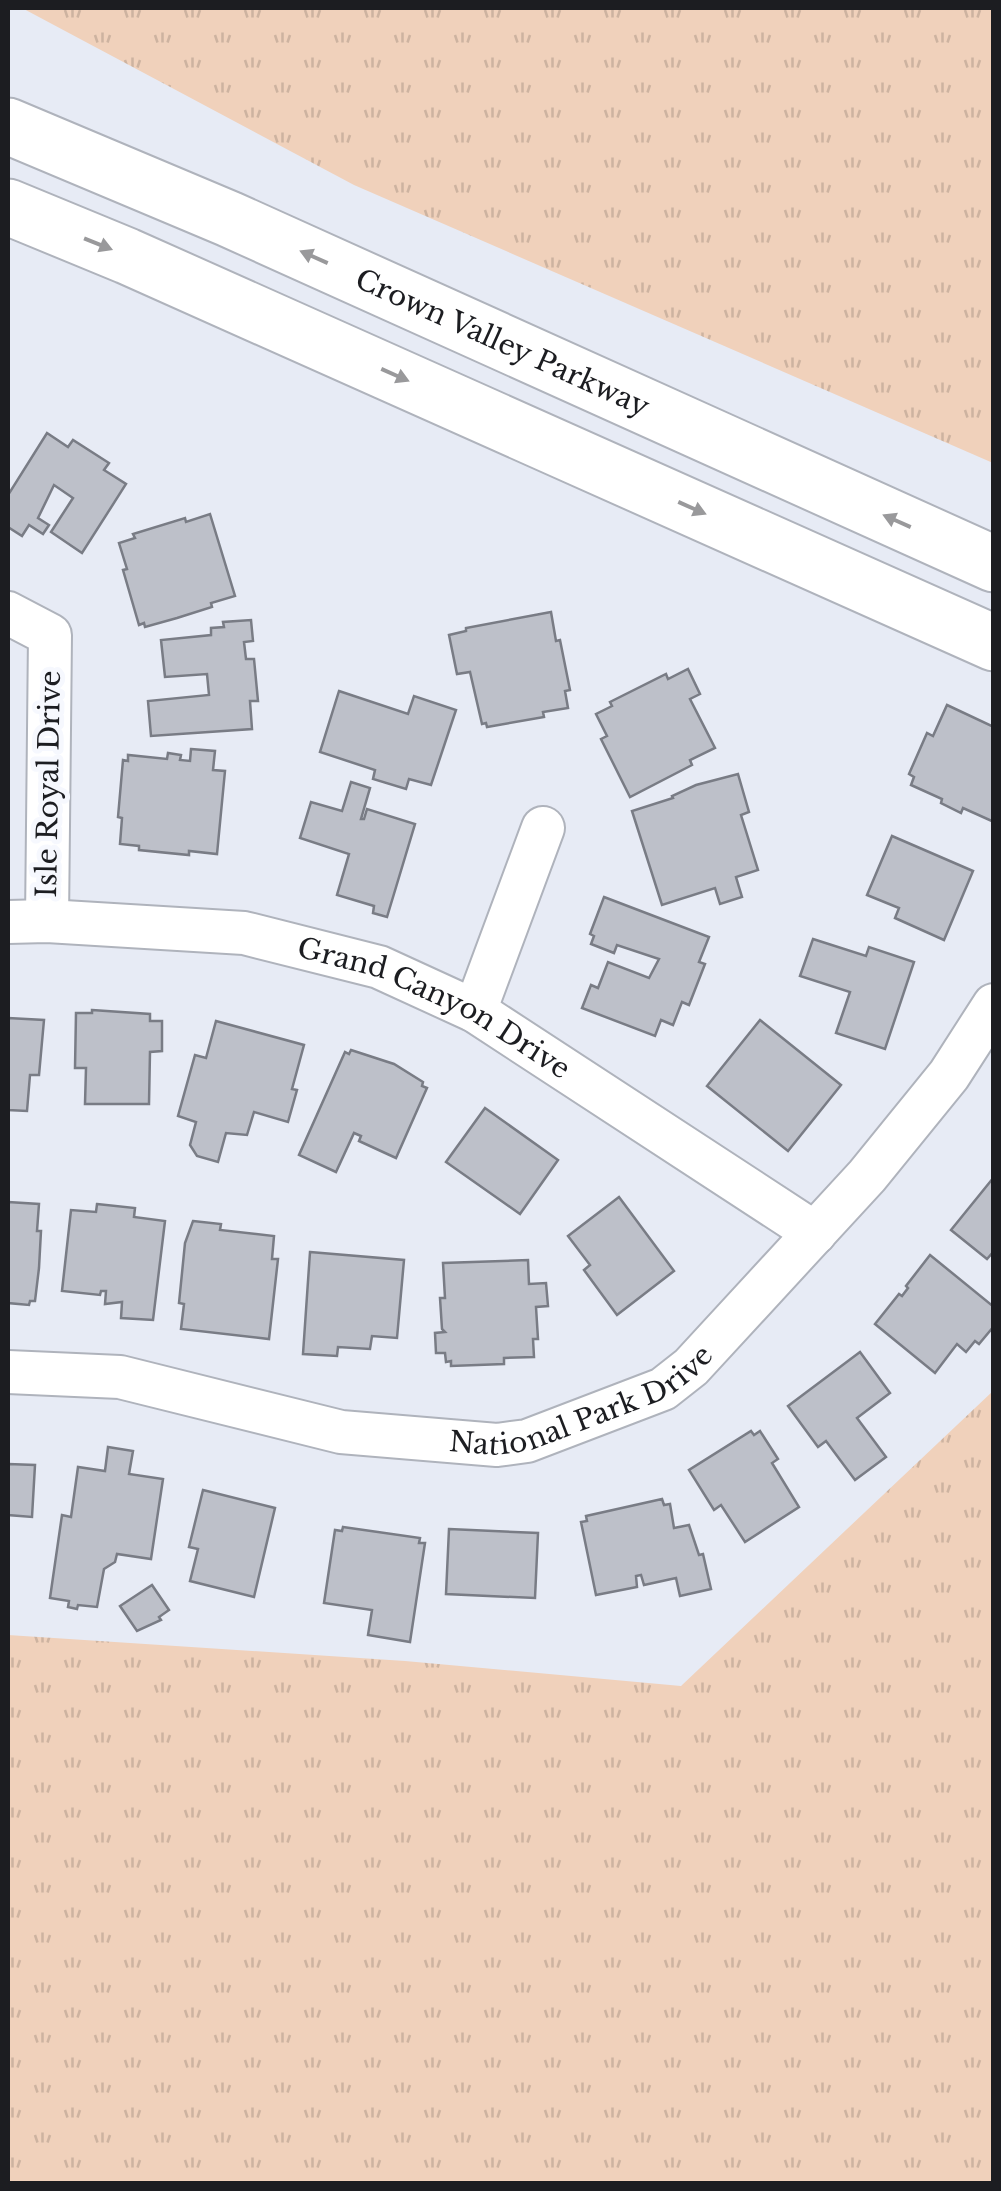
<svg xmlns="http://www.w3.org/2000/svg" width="1001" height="2191" font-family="'Libre Baskerville',serif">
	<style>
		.grass { fill: url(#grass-tufts) }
		.building { fill: #bdc0c9; stroke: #797c85; stroke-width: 2.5 }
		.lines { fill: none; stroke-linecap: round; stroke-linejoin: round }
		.minor-casing { stroke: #afb3bc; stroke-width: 46 }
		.primary-casing { stroke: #afb3bc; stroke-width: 59 }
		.minor { stroke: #fff; stroke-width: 42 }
		.primary { stroke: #fff; stroke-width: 55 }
		.oneway { fill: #99999b }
		.labels { text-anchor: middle; stroke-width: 10; stroke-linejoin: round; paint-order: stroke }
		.street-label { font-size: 28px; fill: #1c1d21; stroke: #f6f8fe }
	</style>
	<defs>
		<pattern id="grass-tufts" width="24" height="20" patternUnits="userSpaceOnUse" patternTransform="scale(2.5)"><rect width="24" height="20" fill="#f0d1bb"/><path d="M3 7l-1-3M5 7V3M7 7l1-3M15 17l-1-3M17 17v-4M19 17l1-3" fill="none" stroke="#cdb3a0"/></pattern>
	</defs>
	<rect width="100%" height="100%" fill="#e7ebf5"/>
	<g class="grass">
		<path d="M22,8H993V463L354,185Z"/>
		<path d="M993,1391V2183H8V1635L405,1661L681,1686Z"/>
	</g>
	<g class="building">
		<path d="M47,433L68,447L73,440L109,463L104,470L126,484L82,553L51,532L73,498L54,485L38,518L49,525L43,534L29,525L22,536L8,527V495Z"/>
		<path d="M210,514L235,596L211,603L212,607L177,618L145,627L144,623L139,625L123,570L127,569L119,543L135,538L133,534L185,518L186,522Z"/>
		<path d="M551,612L556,641L560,640L570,690L565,691L568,708L543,712L544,717L487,727L486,723L482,724L470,672L457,674L449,635L466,631V628Z"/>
		<path d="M251,620L253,641L244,642L246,659H254L258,701H250L252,729L151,736L148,701L209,695L207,674L165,677L161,640L211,635V628L224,627L223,622Z"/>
		<path d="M688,669L700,694L690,699L715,748L690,760L692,765L630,797L601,739L607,736L596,714L612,706L610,702L666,674L668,679Z"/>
		<path d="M339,691L408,714L414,696L456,710L431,785L409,779L406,789L373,779L375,770L320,752Z"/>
		<path d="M947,705L994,727V822L963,808L961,813L941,803L942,799L911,785L914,777L909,774L927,733L933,736Z"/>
		<path d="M191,749L215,751L213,770L225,771L217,854L189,851V855L139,850V846L120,844L122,818L118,817L123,760L128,761V755L167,759L168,753L181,755L180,760L190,761Z"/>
		<path d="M738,774L749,812L741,815L758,870L736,877L742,897L720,904L715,888L662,905L632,811L673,798L672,796L696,785Z"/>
		<path d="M351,782L370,788L361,819H364L367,809L415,824L387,917L373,913L374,906L337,895L349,854L300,838L311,802L342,811Z"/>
		<path d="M892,836L973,871L944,940L895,918L899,908L867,895Z"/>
		<path d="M604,897L709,937L699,962L705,964L689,1005L682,1002L673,1025L661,1020L655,1036L582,1008L591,985L598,988L608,962L649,978L659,959L617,945L614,953L591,944L594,936L590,934Z"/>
		<path d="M813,939L866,956L869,947L914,962L885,1049L836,1033L850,992L800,976Z"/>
		<path d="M92,1010L150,1014V1021H162V1051L150,1052L149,1104H85L86,1068H75L76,1013H92Z"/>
		<path d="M8,1018L44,1020L39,1075H30L27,1111L8,1110Z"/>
		<path d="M760,1020L841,1085L788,1151L707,1086Z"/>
		<path d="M216,1021L304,1045L292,1089L297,1090L288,1122L254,1112L247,1135L226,1133L218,1162L197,1156L190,1145L196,1122L178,1116L195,1055L206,1058Z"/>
		<path d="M351,1050L394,1064L423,1082L422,1086L427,1088L396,1158L359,1141L361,1136L354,1133L336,1172L299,1155L345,1052L349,1054Z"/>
		<path d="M485,1108L558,1160L520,1214L446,1162Z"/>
		<path d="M994,1177V1251L987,1259L951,1230Z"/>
		<path d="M619,1197L674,1271L617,1315L584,1270L590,1265L568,1236Z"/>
		<path d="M8,1202L39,1204L37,1231H41L39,1268L35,1301H30L29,1305L8,1303Z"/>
		<path d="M97,1204L135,1208L134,1217L165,1221L153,1320L121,1318L122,1302L105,1304L106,1291H101L100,1295L62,1291L71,1210L96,1212Z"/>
		<path d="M193,1221L221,1224L220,1230L274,1236L272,1259H278L269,1339L181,1329L184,1304L179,1303L185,1243Z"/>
		<path d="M310,1252L404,1260L397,1338L372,1336L370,1349L338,1347L337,1356L303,1354Z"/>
		<path d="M930,1255L994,1307V1326L979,1344L975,1341L966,1352L957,1344L935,1373L875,1324L899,1294L902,1296L908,1288L906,1286Z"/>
		<path d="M528,1260L529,1284L546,1283L548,1306L536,1307L538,1339H533L534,1357L504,1358V1364L451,1366V1361L446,1362L445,1353H436L435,1333L445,1332L442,1329L440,1298H445L443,1263Z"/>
		<path d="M860,1352L890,1393L857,1418L886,1457L855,1480L826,1441L818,1447L788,1406Z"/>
		<path d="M751,1431L754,1435L760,1431L778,1459L772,1463L799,1507L745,1542L721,1505L714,1510L689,1470Z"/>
		<path d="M108,1447L133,1451L129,1474L163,1479L151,1559L117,1554L115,1562L104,1569L97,1607L78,1605L77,1609L68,1607L69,1601L50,1598L62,1515L71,1517L78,1467L105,1471Z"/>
		<path d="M8,1464L35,1465L32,1517L8,1515Z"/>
		<path d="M203,1490L275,1508L254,1597L190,1581L198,1549L189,1547Z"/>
		<path d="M662,1499L664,1505L670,1504L674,1528L689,1525L699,1555L703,1554L711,1589L680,1596L676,1578L644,1585L641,1575L636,1576L637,1587L596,1595L581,1522L587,1521L586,1516Z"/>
		<path d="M343,1527L420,1538L419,1543H425L410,1642L368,1635L372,1610L324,1603L335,1530L342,1531Z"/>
		<path d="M449,1529L538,1533L535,1598L446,1594Z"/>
		<path d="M152,1585L169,1610L159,1617L161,1620L137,1631L120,1606Z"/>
	</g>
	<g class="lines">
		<defs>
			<g id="minor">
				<path d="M8,613L50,635L47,921"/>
				<path id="s1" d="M8,922L47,921L244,933L379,967L475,1011L815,1233"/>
				<path d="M475,1011L543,828"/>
				<path id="s2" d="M8,1372L120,1377L341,1432L497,1445L527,1441L663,1389L691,1367L867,1176L949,1075L994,1005"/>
			</g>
			<g id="primary">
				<path id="s3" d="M8,126L229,219L994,564"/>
				<path d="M8,207L127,256L994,643"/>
			</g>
		</defs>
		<use href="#minor" class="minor-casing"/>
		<use href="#primary" class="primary-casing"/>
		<use href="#minor" class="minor"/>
		<use href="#primary" class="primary"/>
	</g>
	<defs><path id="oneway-solid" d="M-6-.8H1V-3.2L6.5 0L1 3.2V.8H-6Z" transform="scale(2.5)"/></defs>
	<g class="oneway">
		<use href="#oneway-solid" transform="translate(98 244) rotate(22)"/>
		<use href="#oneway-solid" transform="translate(314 257) rotate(-156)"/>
		<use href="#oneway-solid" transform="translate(395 375) rotate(24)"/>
		<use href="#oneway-solid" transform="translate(692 508) rotate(24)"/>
		<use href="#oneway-solid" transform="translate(897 521) rotate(-156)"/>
	</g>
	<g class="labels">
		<g class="street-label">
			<text dy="10" stroke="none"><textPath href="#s3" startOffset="540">Crown Valley Parkway</textPath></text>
			<text transform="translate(48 784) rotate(-89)" y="10">Isle Royal Drive</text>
			<text dy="10" stroke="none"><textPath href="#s1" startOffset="442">Grand Canyon Drive</textPath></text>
			<text dy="10" stroke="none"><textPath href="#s2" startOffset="590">National Park Drive</textPath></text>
		</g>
	</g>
	<rect width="1001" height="2191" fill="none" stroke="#1c1d21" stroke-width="20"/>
</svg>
